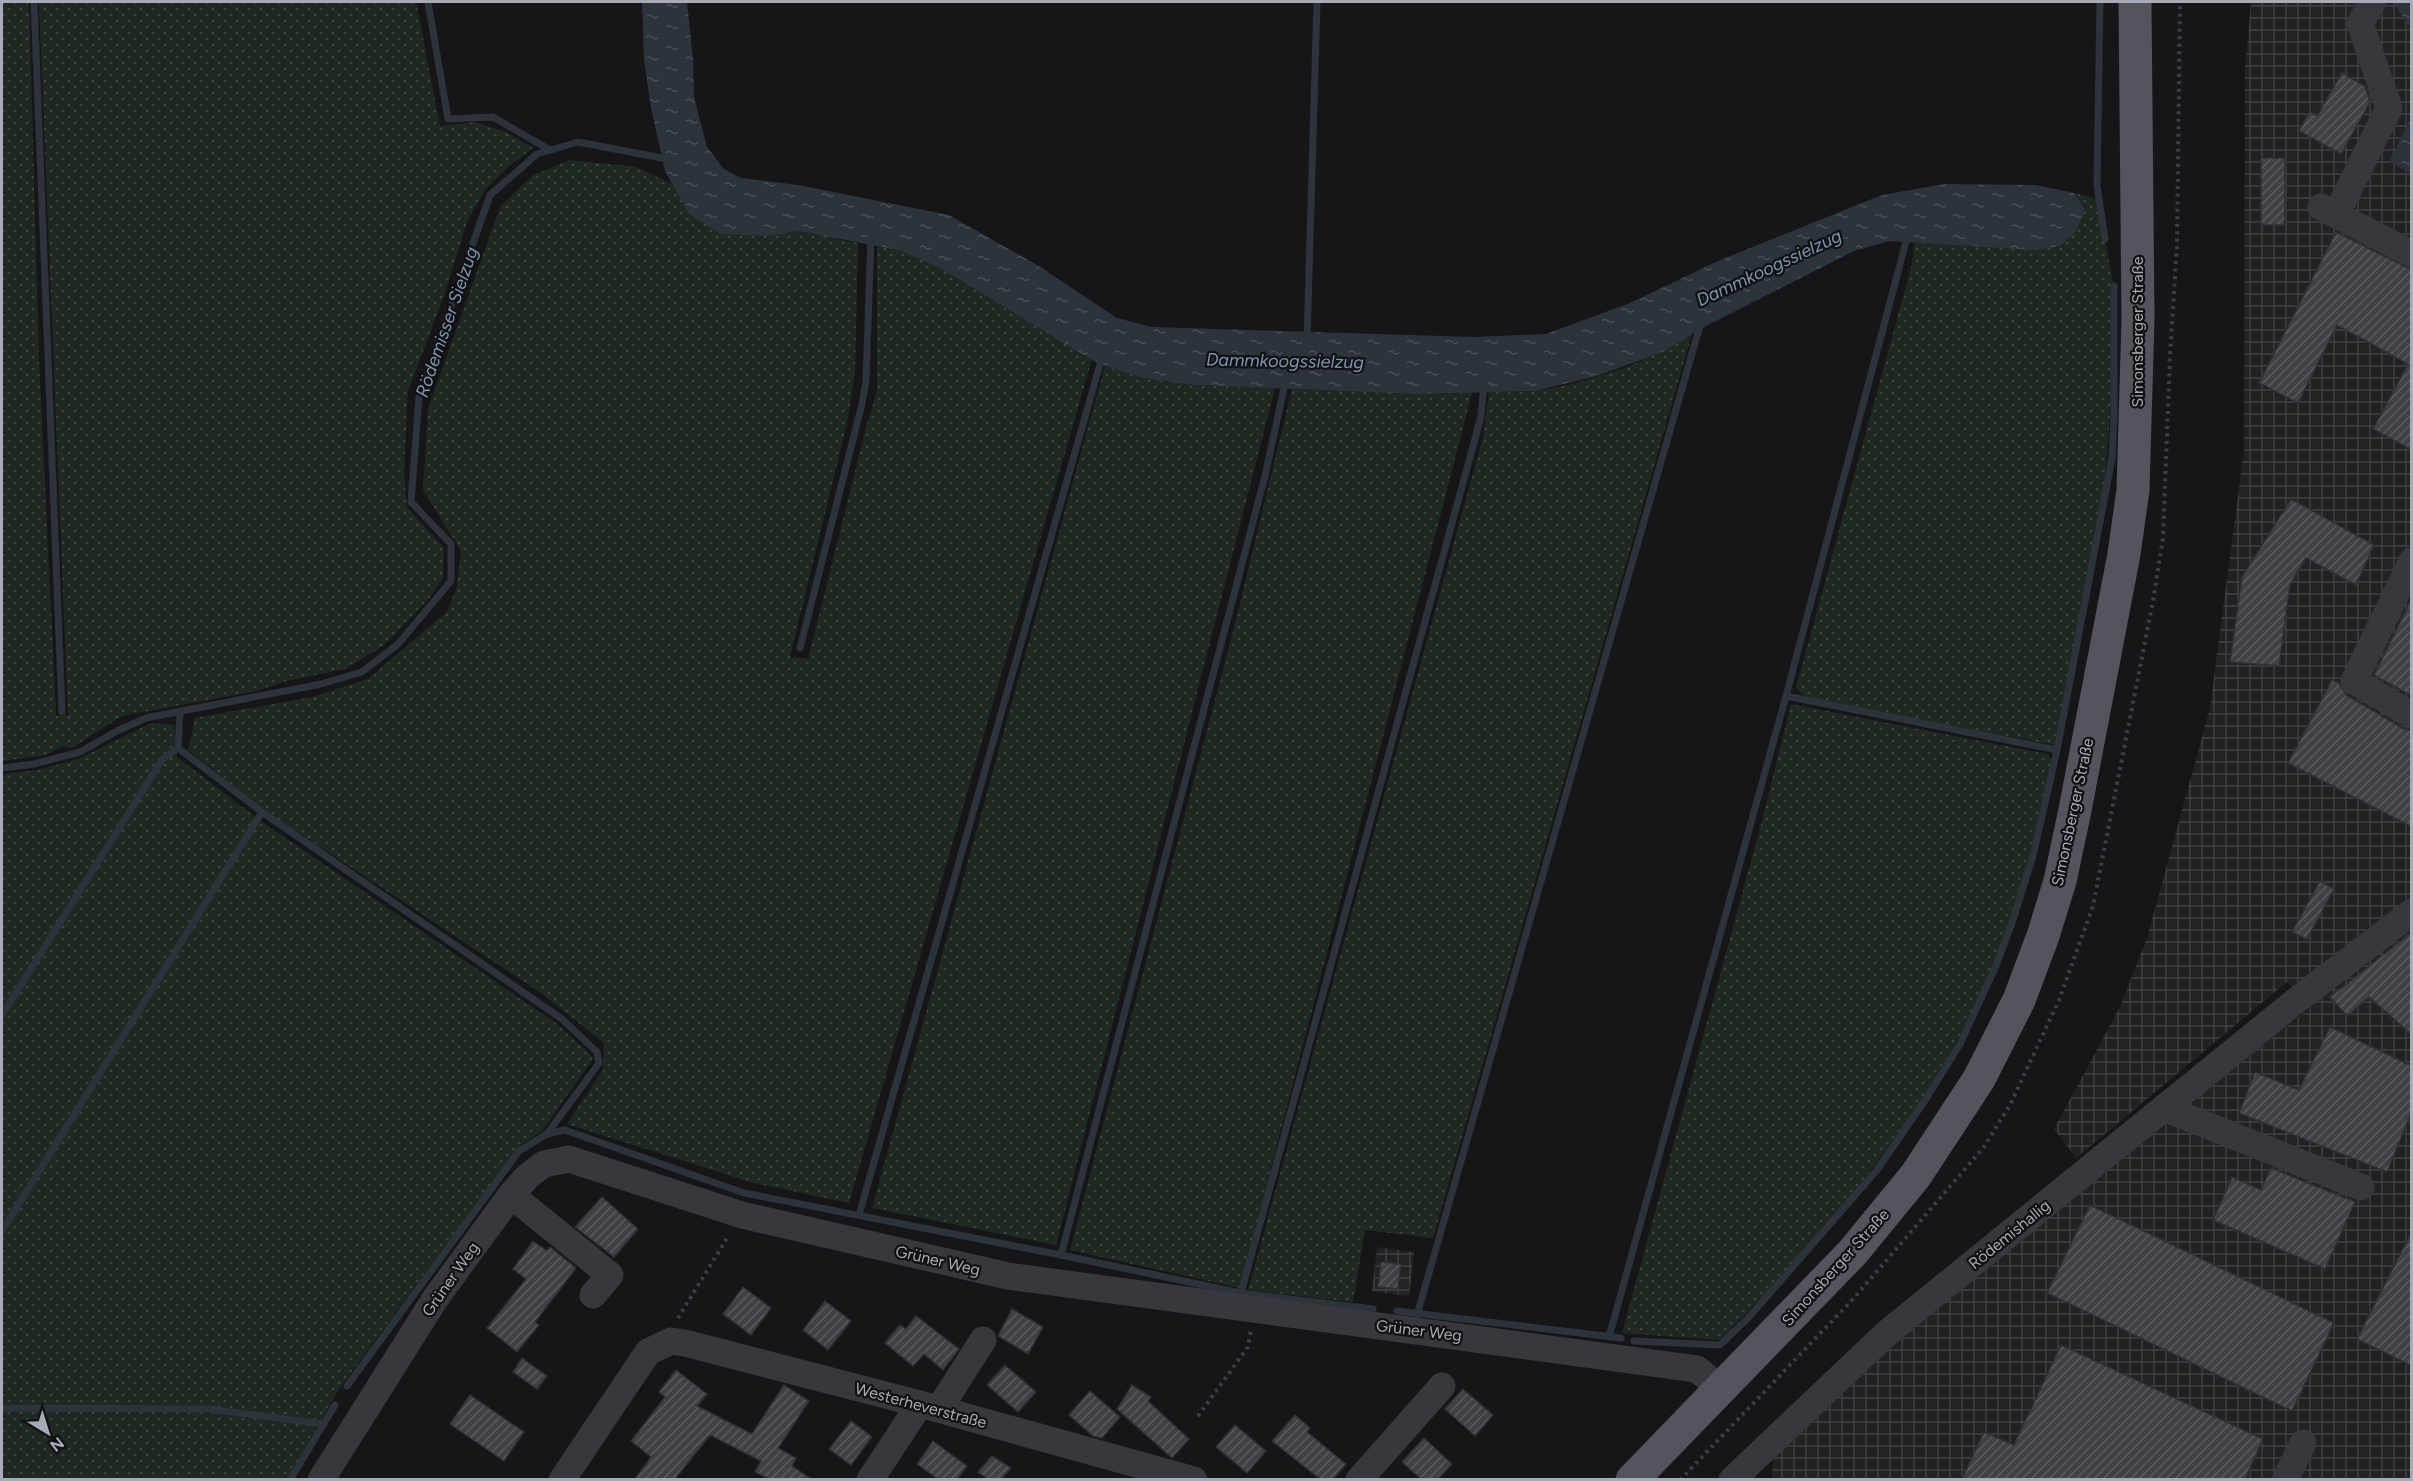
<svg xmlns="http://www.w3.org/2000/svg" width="2413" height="1481" font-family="Figtree,sans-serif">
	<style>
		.industrial { fill: url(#industrial-grid) }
		.green { fill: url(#green-dots) }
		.water { fill: url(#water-ripples) }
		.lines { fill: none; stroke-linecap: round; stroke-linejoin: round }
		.stream { stroke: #2c333b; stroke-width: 7 }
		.building { fill: url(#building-hatch); stroke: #303034; stroke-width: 1.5 }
		.path { stroke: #3d3e44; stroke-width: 4; stroke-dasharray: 3 4.5; stroke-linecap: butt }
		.minor { stroke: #37373d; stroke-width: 27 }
		.major { stroke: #53545c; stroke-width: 33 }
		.labels { text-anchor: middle; stroke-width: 4.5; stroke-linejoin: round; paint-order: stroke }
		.street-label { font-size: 16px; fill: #a8abb7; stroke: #111113 }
		.water-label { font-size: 18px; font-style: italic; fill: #8095b1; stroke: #111113 }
	</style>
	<defs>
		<pattern id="industrial-grid" width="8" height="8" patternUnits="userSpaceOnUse" patternTransform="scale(1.5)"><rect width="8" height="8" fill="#222225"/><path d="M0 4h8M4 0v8" fill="none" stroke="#3f3f42"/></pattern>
		<pattern id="green-dots" width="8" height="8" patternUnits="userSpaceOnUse" patternTransform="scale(1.5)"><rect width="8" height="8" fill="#202822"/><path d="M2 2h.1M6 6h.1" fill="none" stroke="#3e4440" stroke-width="1.8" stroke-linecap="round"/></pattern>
		<pattern id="water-ripples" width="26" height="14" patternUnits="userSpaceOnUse" patternTransform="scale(1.5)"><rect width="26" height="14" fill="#2c333b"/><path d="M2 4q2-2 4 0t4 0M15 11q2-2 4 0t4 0" fill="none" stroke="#484e55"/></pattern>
		<pattern id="building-hatch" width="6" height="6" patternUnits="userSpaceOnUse" patternTransform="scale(1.5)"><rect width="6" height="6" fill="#404045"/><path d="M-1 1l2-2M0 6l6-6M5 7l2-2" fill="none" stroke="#59595e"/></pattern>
	</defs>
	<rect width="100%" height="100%" fill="#161618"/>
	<g class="industrial">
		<path d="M2251,2H2411V1479L1772,1480L1773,1447L1900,1331L2310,1008L2287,982L2076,1158L2054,1129L2120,1007L2147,938L2210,708L2244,450L2245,70Z"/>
		<path d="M1377,1247L1414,1252L1409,1296L1372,1291Z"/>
	</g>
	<g class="green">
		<path d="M2,2H29L39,360L56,716L68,715L39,2H416L440,126L475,122L506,132L533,148L514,162L486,188L467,222L445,293L408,391L404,474L407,507L444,548L443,578L428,600L383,646L345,669L287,681L256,691L122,716L72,748L63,746L46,755L2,761Z"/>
		<path d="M569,160L636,167L672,184L689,214L770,236L798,231L858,243L855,372L847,423L790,657L808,659L867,424L877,391V246L899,250L940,268L1092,359L849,1203L750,1182L567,1124L603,1070L604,1043L541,993L263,809L188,750L195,718L312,697L368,679L447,612L457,587L461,551L423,490L428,409L500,207L532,176Z"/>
		<path d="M2074,193L2098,199L2113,284L2111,398L2107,458L2105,485L2055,745L1807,698L1796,688L1912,264L1914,243L1953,244L2085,210Z"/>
		<path d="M1692,334L1433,1238L1365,1230L1353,1302L1248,1290L1483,437L1489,392C1504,392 1520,393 1535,391C1589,383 1647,363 1692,334Z"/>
		<path d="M1105,366L1143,378L1195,385L1275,388L1056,1245L872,1208Z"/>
		<path d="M1292,389L1417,394L1472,393L1240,1288L1070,1250L1234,628Z"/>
		<path d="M1791,704L2047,754L2052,759C2038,819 2026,881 2004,939C1946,1095 1835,1223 1720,1340L1622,1333L1762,821Z"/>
		<path d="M151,723L174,725L177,757L265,824L556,1023L588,1052L593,1059L541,1132L519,1146L339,1389L287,1479H2V774L37,770L78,759Z"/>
	</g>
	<g class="water">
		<path d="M642,2H687L693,58L694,97L707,147L724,169L741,178L798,185L949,215L1037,265L1117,318L1152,327L1475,337L1546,334L1630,303L1718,261L1882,195L1944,184L2036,185L2074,193L2085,210L2076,231L2060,246L2034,250L1889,241L1854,251L1700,329L1665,351L1597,376L1535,391L1417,394L1195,385L1143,378L1099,364L940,268L899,250L798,231L770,236L721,234L689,214L665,171L651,108L644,60Z"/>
		<path d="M2394,2H2411V26L2406,23Z"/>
		<path d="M2411,118V173L2389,162Z"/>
	</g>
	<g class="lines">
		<g class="stream">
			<path d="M34,2L62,712"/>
			<path d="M428,2L448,119L493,117L550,150"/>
			<path d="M2100,2L2097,185L2105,239"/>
			<path d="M1307,341L1317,2"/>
			<path d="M800,648L862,404L866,381L871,236"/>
			<path d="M1786,696L2057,750"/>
			<path d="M180,712L178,748L262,812L562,1019L597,1052L599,1063L547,1134"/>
			<path d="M2,768L34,764L80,752L117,731L146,718L321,684L362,672L398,644L451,581V544L411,502L419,397L490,195L537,154L578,142L662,158L671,157"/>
			<path d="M2,1015L162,760L178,748"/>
			<path d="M859,1215L1102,357"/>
			<path d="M2,1231L262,812"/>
			<path d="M1061,1255L1265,476L1284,388V380"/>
			<path d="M1241,1293L1475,439L1481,416L1484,383"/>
			<path d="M1397,1311L1621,1338"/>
			<path d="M1417,1315L1701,322"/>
			<path d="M1609,1337L1786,696L1908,234"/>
			<path d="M1634,1341L1720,1345L1749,1317L1877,1170L1926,1099L1960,1044L1996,966L2012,923L2033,856L2057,750L2112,458L2114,417V286"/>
			<path d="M347,1386L519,1151L547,1134L565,1130L744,1193L1061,1255L1241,1293L1373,1309"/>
			<path d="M2,1408L208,1409L324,1424"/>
			<path d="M290,1480L335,1405"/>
		</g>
	</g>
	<g class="building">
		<path d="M2342,73L2365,86L2370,102L2341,154L2299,131L2310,111L2317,116Z"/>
		<rect x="2261" y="158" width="24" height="67"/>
		<path d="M2336,232L2412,270V450L2373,429L2408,364L2337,325L2298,403L2259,383Z"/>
		<path d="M2291,499L2374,545L2356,585L2306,558L2290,584L2279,666L2230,662L2242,577Z"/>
		<path d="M2412,598V696L2374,675Z"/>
		<path d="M2332,680L2339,683L2346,695L2404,729L2412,731V827L2288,763Z"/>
		<path d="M2320,881L2334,889L2307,939L2292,932Z"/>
		<path d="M2412,932V1035L2369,997L2347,1016L2330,997Z"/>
		<path d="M2330,1027L2412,1066V1111L2387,1172L2239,1113L2255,1072L2299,1090Z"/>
		<path d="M2271,1168L2355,1202L2325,1269L2213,1220L2232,1177L2261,1190Z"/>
		<path d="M602,1197L638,1229L614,1257L575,1227Z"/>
		<path d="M2090,1205L2334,1323L2292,1411L2047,1293Z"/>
		<path d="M2412,1231V1366L2357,1339Z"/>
		<path d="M533,1241L547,1251L550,1247L576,1268L535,1322L539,1325L517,1352L487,1328L526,1279L513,1269Z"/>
		<path d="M1381,1262L1401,1264L1398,1289L1378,1287Z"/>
		<path d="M743,1287L771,1308L751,1335L723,1314Z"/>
		<path d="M825,1301L851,1321L828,1350L803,1330Z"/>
		<path d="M1012,1309L1043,1327L1028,1354L998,1336Z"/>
		<path d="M916,1316L959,1349L943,1370L924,1354L913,1366L885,1343L900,1325L906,1329Z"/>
		<path d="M2061,1345L2263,1439L2245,1479H1962L1984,1432L2014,1445Z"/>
		<path d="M522,1358L547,1376L537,1389L513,1372Z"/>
		<path d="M1005,1365L1036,1392L1018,1412L987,1385Z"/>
		<path d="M676,1370L707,1394L697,1406L752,1434L784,1385L809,1401L778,1448L796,1458L792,1466L811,1479H769L755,1472L761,1461L710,1435L675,1479H635L651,1457L631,1441L665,1397L659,1392Z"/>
		<path d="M1132,1385L1151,1397L1148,1401L1189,1439L1172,1458L1117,1409Z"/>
		<path d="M1463,1389L1493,1415L1475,1436L1445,1409Z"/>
		<path d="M1090,1391L1120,1417L1102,1438L1093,1436L1069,1415Z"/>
		<path d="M470,1395L524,1432L504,1461L450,1424Z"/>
		<path d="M1295,1415L1310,1428L1307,1432L1346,1464L1333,1479H1320L1272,1441Z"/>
		<path d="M851,1421L872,1437L851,1465L829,1449Z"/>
		<path d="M1235,1425L1266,1451L1247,1473L1216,1447Z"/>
		<path d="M1424,1438L1452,1464L1438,1479H1421L1402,1462Z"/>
		<path d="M933,1441L967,1466L957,1479H938L917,1464Z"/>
		<path d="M992,1456L1011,1468L1001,1479H988L978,1472Z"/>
	</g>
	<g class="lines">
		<g class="path">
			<path d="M678,1318L729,1235"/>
			<path d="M1198,1416L1248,1347L1251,1330"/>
			<path d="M1680,1480L1854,1298L1984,1147L2010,1105L2059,1000L2093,906L2153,601L2163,538L2170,356L2177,244L2180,2"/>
		</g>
		<g class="minor">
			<path d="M2321,207L2412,254"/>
			<path d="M2336,215L2389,108L2360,23L2373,2"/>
			<path d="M2412,561L2354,681L2412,715"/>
			<path d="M2164,1108L2361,1187"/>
			<path d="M511,1195L610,1275L593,1295"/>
			<path d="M939,1409L983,1340"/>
			<path d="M321,1480L435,1299L511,1195L528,1176L544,1164L569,1159L742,1215L1008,1276L1697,1369L1720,1388"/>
			<path d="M562,1480L648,1352L671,1341L685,1343L920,1404L1194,1480"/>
			<path d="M870,1480L920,1404"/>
			<path d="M1359,1480L1442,1386"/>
			<path d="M1732,1480L1887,1333L2297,1000L2412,912"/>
			<path d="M2285,1480L2303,1443"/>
		</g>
		<path class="major" d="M1632,1480L1853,1252L1916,1175L1979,1079L2019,1000L2043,936L2060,881L2075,810L2124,554L2133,490L2138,319L2135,2"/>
	</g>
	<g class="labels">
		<g class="street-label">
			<text transform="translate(2137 332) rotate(-90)" y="6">Simonsberger Straße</text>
			<text transform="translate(2072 812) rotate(-78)" y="6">Simonsberger Straße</text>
			<text transform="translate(2009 1234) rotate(-39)" y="6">Rödemishallig</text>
			<text transform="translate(938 1260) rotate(13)" y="6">Grüner Weg</text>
			<text transform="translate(1835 1267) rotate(-48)" y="6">Simonsberger Straße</text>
			<text transform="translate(450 1279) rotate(-55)" y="6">Grüner Weg</text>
			<text transform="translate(1419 1330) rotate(7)" y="6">Grüner Weg</text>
			<text transform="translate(921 1405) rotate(15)" y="6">Westerheverstraße</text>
		</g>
		<g class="water-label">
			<text transform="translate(1769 268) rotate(-25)" y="6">Dammkoogssielzug</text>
			<text transform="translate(447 322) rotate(-71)" y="6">Rödemisser Sielzug</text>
			<text transform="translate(1285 361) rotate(1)" y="6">Dammkoogssielzug</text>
		</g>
	</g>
	<rect width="2413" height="1481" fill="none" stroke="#a8abb7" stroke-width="6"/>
	<g transform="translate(48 1433) rotate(142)" stroke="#111113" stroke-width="4.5" paint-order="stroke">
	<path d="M0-4.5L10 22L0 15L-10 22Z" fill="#a8abb7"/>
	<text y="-9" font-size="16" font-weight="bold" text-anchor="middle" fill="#a8abb7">N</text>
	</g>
</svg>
